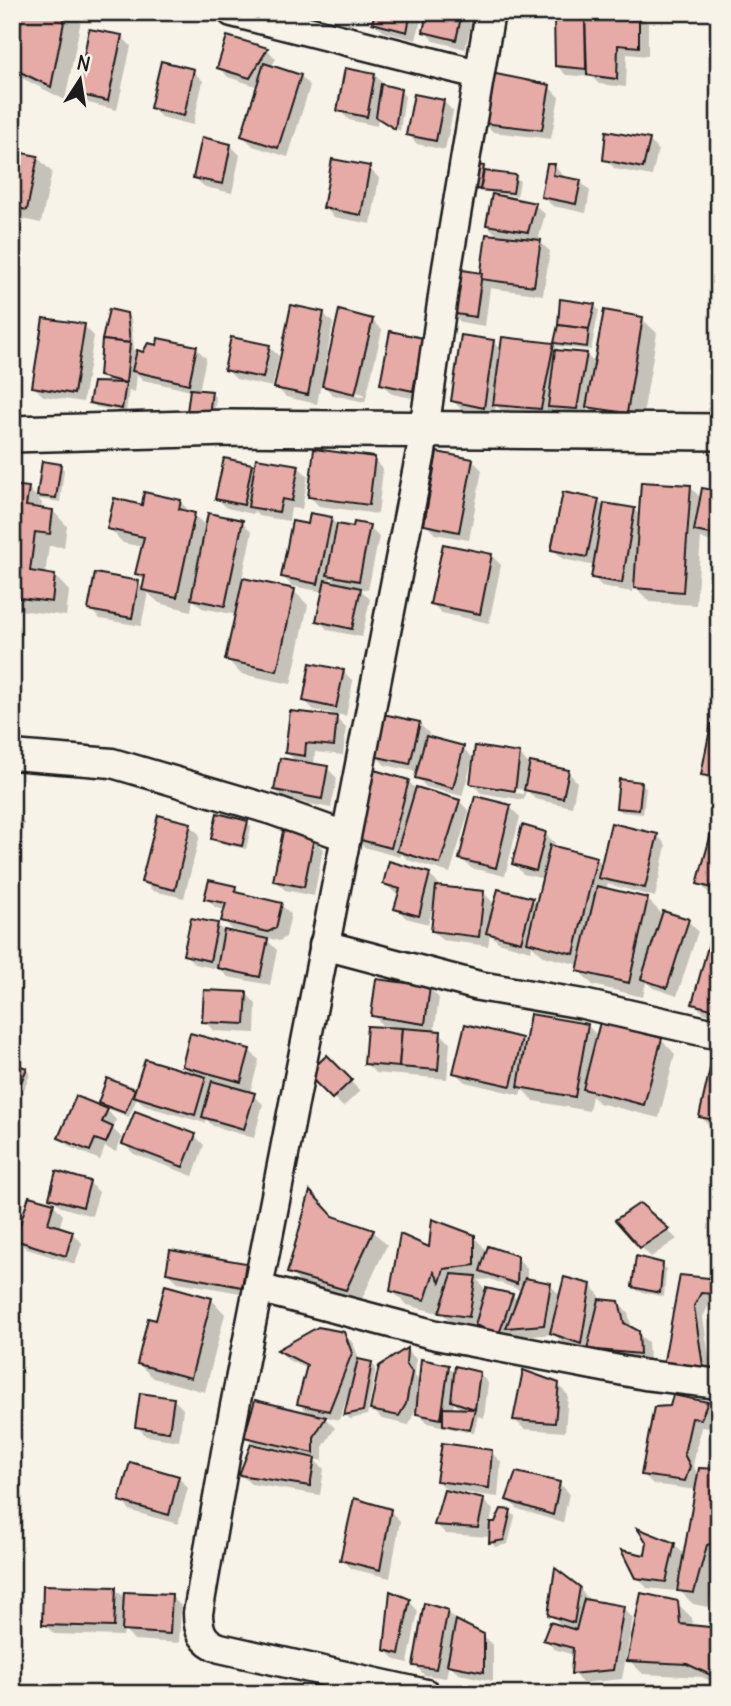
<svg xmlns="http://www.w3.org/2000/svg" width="731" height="1706" font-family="Delius,sans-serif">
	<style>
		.shadow { fill: #0003; fill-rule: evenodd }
		.building { fill: #e6aba7; stroke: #1c1c1c; stroke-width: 2 }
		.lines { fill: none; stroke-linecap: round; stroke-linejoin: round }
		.minor-casing { stroke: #1c1c1c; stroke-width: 33 }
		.tertiary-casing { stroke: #1c1c1c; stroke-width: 40 }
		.minor { stroke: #f7f3e8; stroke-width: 28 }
		.tertiary { stroke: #f7f3e8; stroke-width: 35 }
	</style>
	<rect width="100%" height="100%" fill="#f7f3e8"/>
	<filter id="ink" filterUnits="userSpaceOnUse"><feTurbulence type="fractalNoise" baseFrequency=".0143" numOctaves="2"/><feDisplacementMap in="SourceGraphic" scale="14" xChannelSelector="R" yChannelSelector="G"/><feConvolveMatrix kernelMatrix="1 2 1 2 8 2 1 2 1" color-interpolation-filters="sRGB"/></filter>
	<g filter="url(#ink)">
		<g class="shadow">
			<path d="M12,12H74L81,20L65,100L12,73Z"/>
			<path d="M377,12H423L416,40L384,32L374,23Z"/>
			<path d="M429,12L461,15L471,24L465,49L434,41L425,32Z"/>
			<path d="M555,12L638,14L648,23V56L627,54L626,87L599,84L592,77L566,75L557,66Z"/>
			<path d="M121,36L131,46L117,110L88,103L78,94Z"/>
			<path d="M267,49L276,59L271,67L301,76L310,86L288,157L253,146L243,136L259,87L228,77L219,67Z"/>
			<path d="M193,71L203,81L193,125L161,117L152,107Z"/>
			<path d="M375,75L384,85L400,91L405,96L400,131L378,117L377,126L349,120L339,110Z"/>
			<path d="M549,87L559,97L551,139L493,132L484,123Z"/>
			<path d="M443,101L453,111L445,150L417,144L408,134Z"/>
			<path d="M649,140L658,150L652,176L615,169L605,159Z"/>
			<path d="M230,145L240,155L232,193L205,187L195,178Z"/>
			<path d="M12,153L38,158L52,172L41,223L12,217Z"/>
			<path d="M554,166L564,176V179L581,182L590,191L586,213L553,206L543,197Z"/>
			<path d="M369,168L379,178L371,224L334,217L324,207Z"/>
			<path d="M483,168L488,172L515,177L520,181L517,196L475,190L470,186Z"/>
			<path d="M535,205L545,214L538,241L550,251L543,295L490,288L485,326L461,322L451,313L484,275L499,237L487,225Z"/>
			<path d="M562,301L594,305L599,310L591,350L555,346L561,352L586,355L596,364L642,319L657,333L641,427L602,421L588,407L586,418L559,416L553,409L551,418L505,414L496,405L494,417L463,411L453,401L493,342L502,351L504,339L556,345Z"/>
			<path d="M126,314L131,319L134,349L137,352L144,354L196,348L206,358L199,391L211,393L216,398L213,419L192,391L143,380L137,374L135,392L129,390L126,412L96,407L91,403L110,385L101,375Z"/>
			<path d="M324,314L333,323L325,365L328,366L372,320L382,330L365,402L333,395L321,383L317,404L286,397L276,387ZM333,387L364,394V397L333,390Z"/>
			<path d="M84,326L94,336L83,402L43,396L33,386Z"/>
			<path d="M422,340L432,349L422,400L392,394L382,384Z"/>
			<path d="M269,347L279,356L272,387L236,379L226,369Z"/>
			<path d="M374,459L383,469L378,514L319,506L309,496Z"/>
			<path d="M472,460L482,470L469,540L435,534L426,525Z"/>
			<path d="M43,463L60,465L64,470L60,502L39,499Z"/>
			<path d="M252,465L256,470L298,467L308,476L302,509L291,508L289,521L259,516L254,511L253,514L227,508L217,498Z"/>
			<path d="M12,487L28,488L42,503L41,510L53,511L67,526L64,547L49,546L45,575L55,576L69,591L66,616L12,609Z"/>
			<path d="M690,487L702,499L719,493V543L705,540L701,537L696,605L650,602L633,585L632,592L603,587L593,577L595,566L563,559L553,549L598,501L605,507L634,510L641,516Z"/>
			<path d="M180,502L207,527L242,522L252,532L242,579L294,591L308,605L291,684L241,674L227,659L237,615L202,608L193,599L191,611L159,603L148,593L141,626L100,619L90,609L138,583L144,589L146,582L137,573L143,547L123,543L109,528L143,507Z"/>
			<path d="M331,519L338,526L354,529L369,527L379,537L368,590L359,588L370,599L362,637L328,630L318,620L324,592L292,586L282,576L309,526ZM331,577L339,585L330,583Z"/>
			<path d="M491,555L501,565L489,623L442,613L432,604Z"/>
			<path d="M343,671L353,681L346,716L314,710L304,700Z"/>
			<path d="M336,718L346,728L343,755L315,752L314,766L327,768L337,778L331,808L285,799L275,790L297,762L287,753Z"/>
			<path d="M419,724L429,733L428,738L463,748L473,758L462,796L426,787L417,777L418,772L385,765L375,755Z"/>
			<path d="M719,728V785L712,784L703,774Z"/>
			<path d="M520,755L531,766L568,772L577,782L572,807L535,799L526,789L524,800L481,793L472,783ZM480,784L524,790L523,794L480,787Z"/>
			<path d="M408,781L415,788L459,801L469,811L450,873L408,860L401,853L400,857L364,847L354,837Z"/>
			<path d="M641,783L646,788L643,814L622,812L617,807Z"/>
			<path d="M510,807L520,817L505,876L471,868L461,858Z"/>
			<path d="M12,813L24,823L12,883Z"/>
			<path d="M247,822L251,827L246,849L218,843L213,838Z"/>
			<path d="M190,825L200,835L184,898L153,891L143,881Z"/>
			<path d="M545,834L555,843L554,848L596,858L603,865L657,835L666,845L655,897L608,884L606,890L647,899L664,916L688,921L698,931L677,996L653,988L646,982L643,997L593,985L579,971L580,965L543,956L532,945L531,951L498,942L490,934L488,946L442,940L433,931L436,906H433L428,924L406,918L396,908L400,895L395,893L385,884L429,875L439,884L438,888L484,893L495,905L532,900L537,905L544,879L523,874L514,864Z"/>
			<path d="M719,838V896L709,893L699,883Z"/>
			<path d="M313,839L323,849L314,896L285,890L275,880Z"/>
			<path d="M235,888L243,896L281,905L291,914L286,937L279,941L264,937L277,950L270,985L228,977L221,970L195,964L185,954L218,925L224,932L242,935L243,932L233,930L223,920L226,910L216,908L206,898Z"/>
			<path d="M719,943V1017L704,1013L694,1004Z"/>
			<path d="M429,988L439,998L434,1033H440L450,1043L447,1079L376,1073L366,1064L392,1026L382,1025L373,1015Z"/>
			<path d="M247,994L256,1004L255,1033L214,1031L204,1021Z"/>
			<path d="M587,1025L598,1036L661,1039L675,1054L659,1118L599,1103L592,1096L589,1111L534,1101L522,1089L520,1095L465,1082L455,1073L521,1040L527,1045Z"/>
			<path d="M249,1050L259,1060L250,1093L263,1104L254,1138L213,1126L206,1119L205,1123L145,1106L137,1098L129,1117L104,1107L100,1102L193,1075L184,1066Z"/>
			<path d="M327,1057L360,1091L343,1107L310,1074Z"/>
			<path d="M12,1064L26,1069L30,1074L24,1090L12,1086Z"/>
			<path d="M719,1068V1128L710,1126L701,1117Z"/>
			<path d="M107,1110L116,1120L113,1129L122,1138L116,1152L105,1147L100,1160L70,1147L60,1138Z"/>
			<path d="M195,1136L204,1145L193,1176L134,1154L124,1144Z"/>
			<path d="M89,1182L99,1192L92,1216L61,1207L51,1197Z"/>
			<path d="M30,1198L61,1207L54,1205L63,1215L59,1229L72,1233L82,1243L75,1264L27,1249L17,1240Z"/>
			<path d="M640,1205L677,1239L651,1257L641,1247Z"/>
			<path d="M334,1218L373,1231L387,1245L360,1303L304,1286L289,1272Z"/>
			<path d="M474,1237L488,1252L517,1258L527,1268V1280L550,1285L561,1296L591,1286L600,1296V1300L618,1303L628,1313L632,1329L648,1342L649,1363L598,1358L591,1350V1353L562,1342L554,1334L518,1337L512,1332L508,1342L486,1334L478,1326L451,1322L440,1311L439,1313L407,1305L392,1291L430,1250ZM490,1279L522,1291L518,1301L512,1295L485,1290L478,1280Z"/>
			<path d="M245,1265L255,1275L252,1295L178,1282L168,1273Z"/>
			<path d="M662,1265L666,1269L664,1297L638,1291L633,1287Z"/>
			<path d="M681,1277L719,1281V1303L710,1302L703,1317L713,1382L673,1380Z"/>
			<path d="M211,1299L225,1314L205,1392L153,1378L139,1364L157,1322Z"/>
			<path d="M343,1333L353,1343L360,1361L371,1363L376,1368L367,1415L350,1419L346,1415L350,1396L348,1395L339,1420L323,1416L335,1428L323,1447V1461L313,1459L324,1469L320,1495L251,1484L241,1475L258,1448L246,1436L310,1415L299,1404L308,1369L288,1360L279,1351Z"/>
			<path d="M407,1350L416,1359L415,1376L421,1383L448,1367L456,1374L479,1373L488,1383L484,1418L478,1416L474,1433H471L475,1414H472L467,1432L428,1423L415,1410L409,1425L382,1419L372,1409ZM454,1402L462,1411L453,1410Z"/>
			<path d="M558,1385L568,1395L565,1432L524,1429L515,1420Z"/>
			<path d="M674,1397L707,1404L717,1414L711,1428L701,1427L693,1465L699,1477L719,1470V1566L708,1607L693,1604L676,1587L675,1591L647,1588L637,1577L646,1557L674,1544L685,1555L697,1490L653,1484L643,1474Z"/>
			<path d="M173,1399L183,1409L179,1441L146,1436L137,1426Z"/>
			<path d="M491,1452L501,1462L498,1497L453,1491L452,1494L483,1500L493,1510L490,1524H497L510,1512L515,1516L508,1544L495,1547L491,1542V1537L446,1534L436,1524L450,1493L438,1481Z"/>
			<path d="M179,1478L188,1488L178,1524L131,1511L121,1501Z"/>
			<path d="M559,1483L569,1493L563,1523L518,1509L508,1500Z"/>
			<path d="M390,1511L400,1521L390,1578L352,1569L342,1559Z"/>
			<path d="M115,1589L126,1599L171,1596L181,1606L179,1643L134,1640L124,1630L123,1636L54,1634L44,1624Z"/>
			<path d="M579,1589L589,1599V1602L623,1608L633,1618L626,1657H629L677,1603L692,1618L693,1627L719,1630V1685L702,1677L643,1674L626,1657L622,1679L582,1683L573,1673L574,1655L554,1649L545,1639L564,1628L550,1614Z"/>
			<path d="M409,1601L418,1611L408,1663L396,1660L386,1650Z"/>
			<path d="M447,1612L457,1621L483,1635L493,1645V1681L459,1674L449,1664L446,1678L424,1675L415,1665Z"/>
		</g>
		<g class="building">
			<path d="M12,12H66L51,87L12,68Z"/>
			<path d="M375,12H411L407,32L372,23Z"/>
			<path d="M427,12L462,13L456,40L423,32Z"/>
			<path d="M554,12H585L586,69L555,66Z"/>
			<path d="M585,12H639V47L618,45L617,79L587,75Z"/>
			<path d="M89,29L122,35L108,101L77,94Z"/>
			<path d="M227,36L268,48L250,78L217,68Z"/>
			<path d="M161,61L194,69L184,116L150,108Z"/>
			<path d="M264,63L301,75L278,148L241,136Z"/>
			<path d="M345,68L375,74L367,117L337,111Z"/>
			<path d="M491,73L550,85L542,130L482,123Z"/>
			<path d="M381,84L401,89L395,129L376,117Z"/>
			<path d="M414,94L444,100L436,141L406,135Z"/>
			<path d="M606,131L650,139L643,168L603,160Z"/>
			<path d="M202,137L231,144L223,184L193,178Z"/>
			<path d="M12,151L38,156L27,210L12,207Z"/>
			<path d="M332,159L370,166L361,215L323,208Z"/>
			<path d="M473,164L484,166L480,190L468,186Z"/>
			<path d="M547,164H555L553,175L581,180L576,204L541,197Z"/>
			<path d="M484,171L516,175L513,193L480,190Z"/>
			<path d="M492,194L536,203L528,232L486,225Z"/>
			<path d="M486,234L541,240L534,286L480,279Z"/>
			<path d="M456,269L482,273L476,317L449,313Z"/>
			<path d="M560,299L595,304L589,329L558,325Z"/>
			<path d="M291,305L324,312L308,395L274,388Z"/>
			<path d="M109,309L127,313L130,343L102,340Z"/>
			<path d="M339,310L373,319L355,394L322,386Z"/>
			<path d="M604,310L643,317L627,413L586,407Z"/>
			<path d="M43,318L85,324L74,394L32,387Z"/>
			<path d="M558,325L589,329L587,347L554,343Z"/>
			<path d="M390,331L423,338L413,391L380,384Z"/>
			<path d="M461,335L494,340L484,408L451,401Z"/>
			<path d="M231,337L270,345L263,378L224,370Z"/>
			<path d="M502,337L554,343L541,409L493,405Z"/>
			<path d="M158,338L197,346L189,384L132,371L137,350L143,352L148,343L157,345Z"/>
			<path d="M102,340L130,343L126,383L99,376Z"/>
			<path d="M555,350L587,353L577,409L548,407Z"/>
			<path d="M93,382L126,383L122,409L89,403Z"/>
			<path d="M190,389L212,391L209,415L187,412Z"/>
			<path d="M314,449L375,457L369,505L308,497Z"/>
			<path d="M437,452L473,459L459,532L424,525Z"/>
			<path d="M224,458L252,464L244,505L215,499Z"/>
			<path d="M256,458L299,465L292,501L282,499L279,512L248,507Z"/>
			<path d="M42,461L61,464L56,498L37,496Z"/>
			<path d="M641,482L691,485L683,592L634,588Z"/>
			<path d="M12,485L29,487L26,506L53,510L50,534L35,532L30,571L55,575L52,602L12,597Z"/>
			<path d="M702,488L719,491V519L716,535L694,531Z"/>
			<path d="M144,492L181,500L179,509L195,513L177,597L142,590L145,576L135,574L144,537L107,529L114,498L142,505Z"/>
			<path d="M563,492L599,499L587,557L551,550Z"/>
			<path d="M604,503L635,508L622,583L591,578Z"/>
			<path d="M208,513L243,520L225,606L191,599Z"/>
			<path d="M310,513L332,517L318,584L281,577L292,521L308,524Z"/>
			<path d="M354,522L370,525L359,581L327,575L337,524L353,527Z"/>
			<path d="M443,544L492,554L480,614L430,604Z"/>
			<path d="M95,573L139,581L132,618L88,610Z"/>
			<path d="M243,578L295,589L277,671L225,660Z"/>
			<path d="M325,580L361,588L352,629L316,621Z"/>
			<path d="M310,663L344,670L336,708L303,701Z"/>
			<path d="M290,711L337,716L334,746L306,743L305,756L285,753Z"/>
			<path d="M383,714L420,722L410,764L373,756Z"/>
			<path d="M711,724L719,726V778L701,775Z"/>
			<path d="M426,736L464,746L453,788L415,778Z"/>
			<path d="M475,746L520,753L515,791L470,784Z"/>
			<path d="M280,758L328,766L322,799L274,790Z"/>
			<path d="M530,762L569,770L563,798L524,790Z"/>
			<path d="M371,769L409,780L391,848L353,838Z"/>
			<path d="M619,779L642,782L639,810L616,808Z"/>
			<path d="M416,787L460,800L440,864L397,851Z"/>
			<path d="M475,796L511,805L496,868L459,859Z"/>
			<path d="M217,813L248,821L242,846L211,839Z"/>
			<path d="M158,815L191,823L175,890L141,882Z"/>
			<path d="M611,823L658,834L645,888L598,878Z"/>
			<path d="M522,825L546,832L536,871L512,864Z"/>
			<path d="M283,831L314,837L304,887L273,881Z"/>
			<path d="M711,834L719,836V890L697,884Z"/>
			<path d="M550,845L597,857L574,954L527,942Z"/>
			<path d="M389,861L430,873L419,916L394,909L400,889L383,884Z"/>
			<path d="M209,880L236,886L235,892L282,903L276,928L268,932L221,921L226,903L204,899Z"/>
			<path d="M436,886L484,891L479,937L431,931Z"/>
			<path d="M597,886L648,898L629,983L577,971Z"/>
			<path d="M498,889L533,898L521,942L486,933Z"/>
			<path d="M663,911L689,919L667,988L641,979Z"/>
			<path d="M191,918L218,923L210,961L183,955Z"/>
			<path d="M224,930L268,939L260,977L217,968Z"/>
			<path d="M710,939L719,941V1011L692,1004Z"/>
			<path d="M376,979L430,986L425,1024L371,1016Z"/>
			<path d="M204,990L247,992L245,1024L202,1022Z"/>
			<path d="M530,1014L588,1024L575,1097L518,1087Z"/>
			<path d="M600,1022L662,1038L644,1105L583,1089Z"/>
			<path d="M465,1024L522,1038L511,1086L453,1073Z"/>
			<path d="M367,1026L402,1028L399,1067L364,1064Z"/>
			<path d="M402,1028L441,1031L438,1070L399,1067Z"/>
			<path d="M190,1033L250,1049L241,1082L182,1066Z"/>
			<path d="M327,1055L352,1080L332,1099L307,1074Z"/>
			<path d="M145,1059L206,1077L195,1115L133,1096Z"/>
			<path d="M12,1063L27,1068L19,1087L12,1084Z"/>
			<path d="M711,1064L719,1066V1121L699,1117Z"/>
			<path d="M107,1078L135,1089L125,1113L98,1103Z"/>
			<path d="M212,1081L255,1093L244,1129L202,1117Z"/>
			<path d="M76,1096L108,1109L102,1122L113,1127L106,1143L95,1139L90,1151L58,1138Z"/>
			<path d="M135,1111L196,1134L183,1167L122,1144Z"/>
			<path d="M56,1171L90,1181L83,1207L49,1198Z"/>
			<path d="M310,1191L333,1216L374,1230L346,1290L287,1273Z"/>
			<path d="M29,1196L54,1203L48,1223L73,1231L66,1256L15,1240Z"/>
			<path d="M640,1203L669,1229L640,1248L615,1220Z"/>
			<path d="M432,1219L475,1235V1265L444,1269L440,1282L434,1272L425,1300L390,1291L400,1234L429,1247Z"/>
			<path d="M488,1246L518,1256L517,1284L480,1271Z"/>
			<path d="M170,1250L246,1263L242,1287L166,1273Z"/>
			<path d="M636,1256L663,1263L660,1293L632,1287Z"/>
			<path d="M452,1274L476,1276L469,1317L439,1313Z"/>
			<path d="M680,1275L719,1279L714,1294L701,1293L694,1306L704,1373L662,1371Z"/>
			<path d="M564,1277L591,1284L581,1344L550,1333Z"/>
			<path d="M525,1278L551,1283L544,1325L506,1328Z"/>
			<path d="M165,1285L212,1298L191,1378L137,1364L148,1318L156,1320Z"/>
			<path d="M486,1288L513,1294L499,1334L475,1325Z"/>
			<path d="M599,1299L619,1301L624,1323L639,1331L640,1354L587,1349Z"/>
			<path d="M318,1327L344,1332L352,1353L329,1411L297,1404L307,1365L277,1350Z"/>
			<path d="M407,1348L406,1364L412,1372L406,1404L399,1416L370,1410L379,1366Z"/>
			<path d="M358,1359L372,1362L363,1411L344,1415Z"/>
			<path d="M421,1359L449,1365L441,1419L416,1414Z"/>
			<path d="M455,1366L480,1372L475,1409L451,1401Z"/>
			<path d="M523,1370L559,1383L555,1423L513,1420Z"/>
			<path d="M140,1393L174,1398L169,1432L135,1427Z"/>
			<path d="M673,1395L708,1402L701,1419L692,1418L684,1454L690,1466L685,1481L641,1475L654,1407L670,1406Z"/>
			<path d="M255,1400L326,1417L314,1437V1453L244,1437Z"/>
			<path d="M443,1408L475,1409L470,1430L443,1425Z"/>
			<path d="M442,1443L492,1450L489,1488L436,1481Z"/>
			<path d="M251,1444L315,1458L310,1486L239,1475Z"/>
			<path d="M130,1462L179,1476L169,1515L119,1501Z"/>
			<path d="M699,1468L719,1469V1541L707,1545L694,1593L677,1591Z"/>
			<path d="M516,1472L560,1482L553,1515L506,1500Z"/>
			<path d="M444,1490L484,1499L478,1528L434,1525Z"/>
			<path d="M354,1498L391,1509L380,1570L340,1560Z"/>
			<path d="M501,1509L511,1510L504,1540L489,1543L490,1522H495Z"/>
			<path d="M637,1528L675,1543L666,1582L635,1578L621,1550L645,1555L647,1543Z"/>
			<path d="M555,1568L580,1587L574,1623L548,1615Z"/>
			<path d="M43,1585L116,1587L114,1627L42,1625Z"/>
			<path d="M390,1591L410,1599L399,1654L384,1650Z"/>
			<path d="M124,1592L172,1594L170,1634L122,1631Z"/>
			<path d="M641,1593L678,1601L680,1624L719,1628V1679L687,1664L627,1661Z"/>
			<path d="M584,1599L624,1606L613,1670L571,1674L573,1648L543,1640L550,1622L576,1630Z"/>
			<path d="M424,1603L448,1610L436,1669L413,1666Z"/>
			<path d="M456,1620L484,1634V1672L447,1665Z"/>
		</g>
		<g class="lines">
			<defs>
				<g id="minor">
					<path d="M232,12L478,74"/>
					<path d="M12,755L112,763L272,810L345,836"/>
					<path d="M324,945L479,986L583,1004L719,1035"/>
					<path d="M258,1288L436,1335L645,1375L719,1384"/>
					<path d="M426,1694L220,1648C203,1642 198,1631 198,1613L226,1452L421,452L447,268L490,12"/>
				</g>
				<path id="tertiary" d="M12,434L228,428L719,432"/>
			</defs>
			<use href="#minor" class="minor-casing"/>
			<use href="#tertiary" class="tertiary-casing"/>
			<use href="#minor" class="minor"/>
			<use href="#tertiary" class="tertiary"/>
		</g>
	</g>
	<rect width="731" height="1706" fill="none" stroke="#f7f3e8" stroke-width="42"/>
	<rect x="21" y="21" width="689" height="1664" fill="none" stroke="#1c1c1c" stroke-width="2.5" filter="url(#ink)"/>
	<g transform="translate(80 80) rotate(12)" stroke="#f7f3e8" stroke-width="5" paint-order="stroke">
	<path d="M0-5L12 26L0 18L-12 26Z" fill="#1c1c1c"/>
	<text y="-10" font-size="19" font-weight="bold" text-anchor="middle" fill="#1c1c1c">N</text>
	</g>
</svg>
